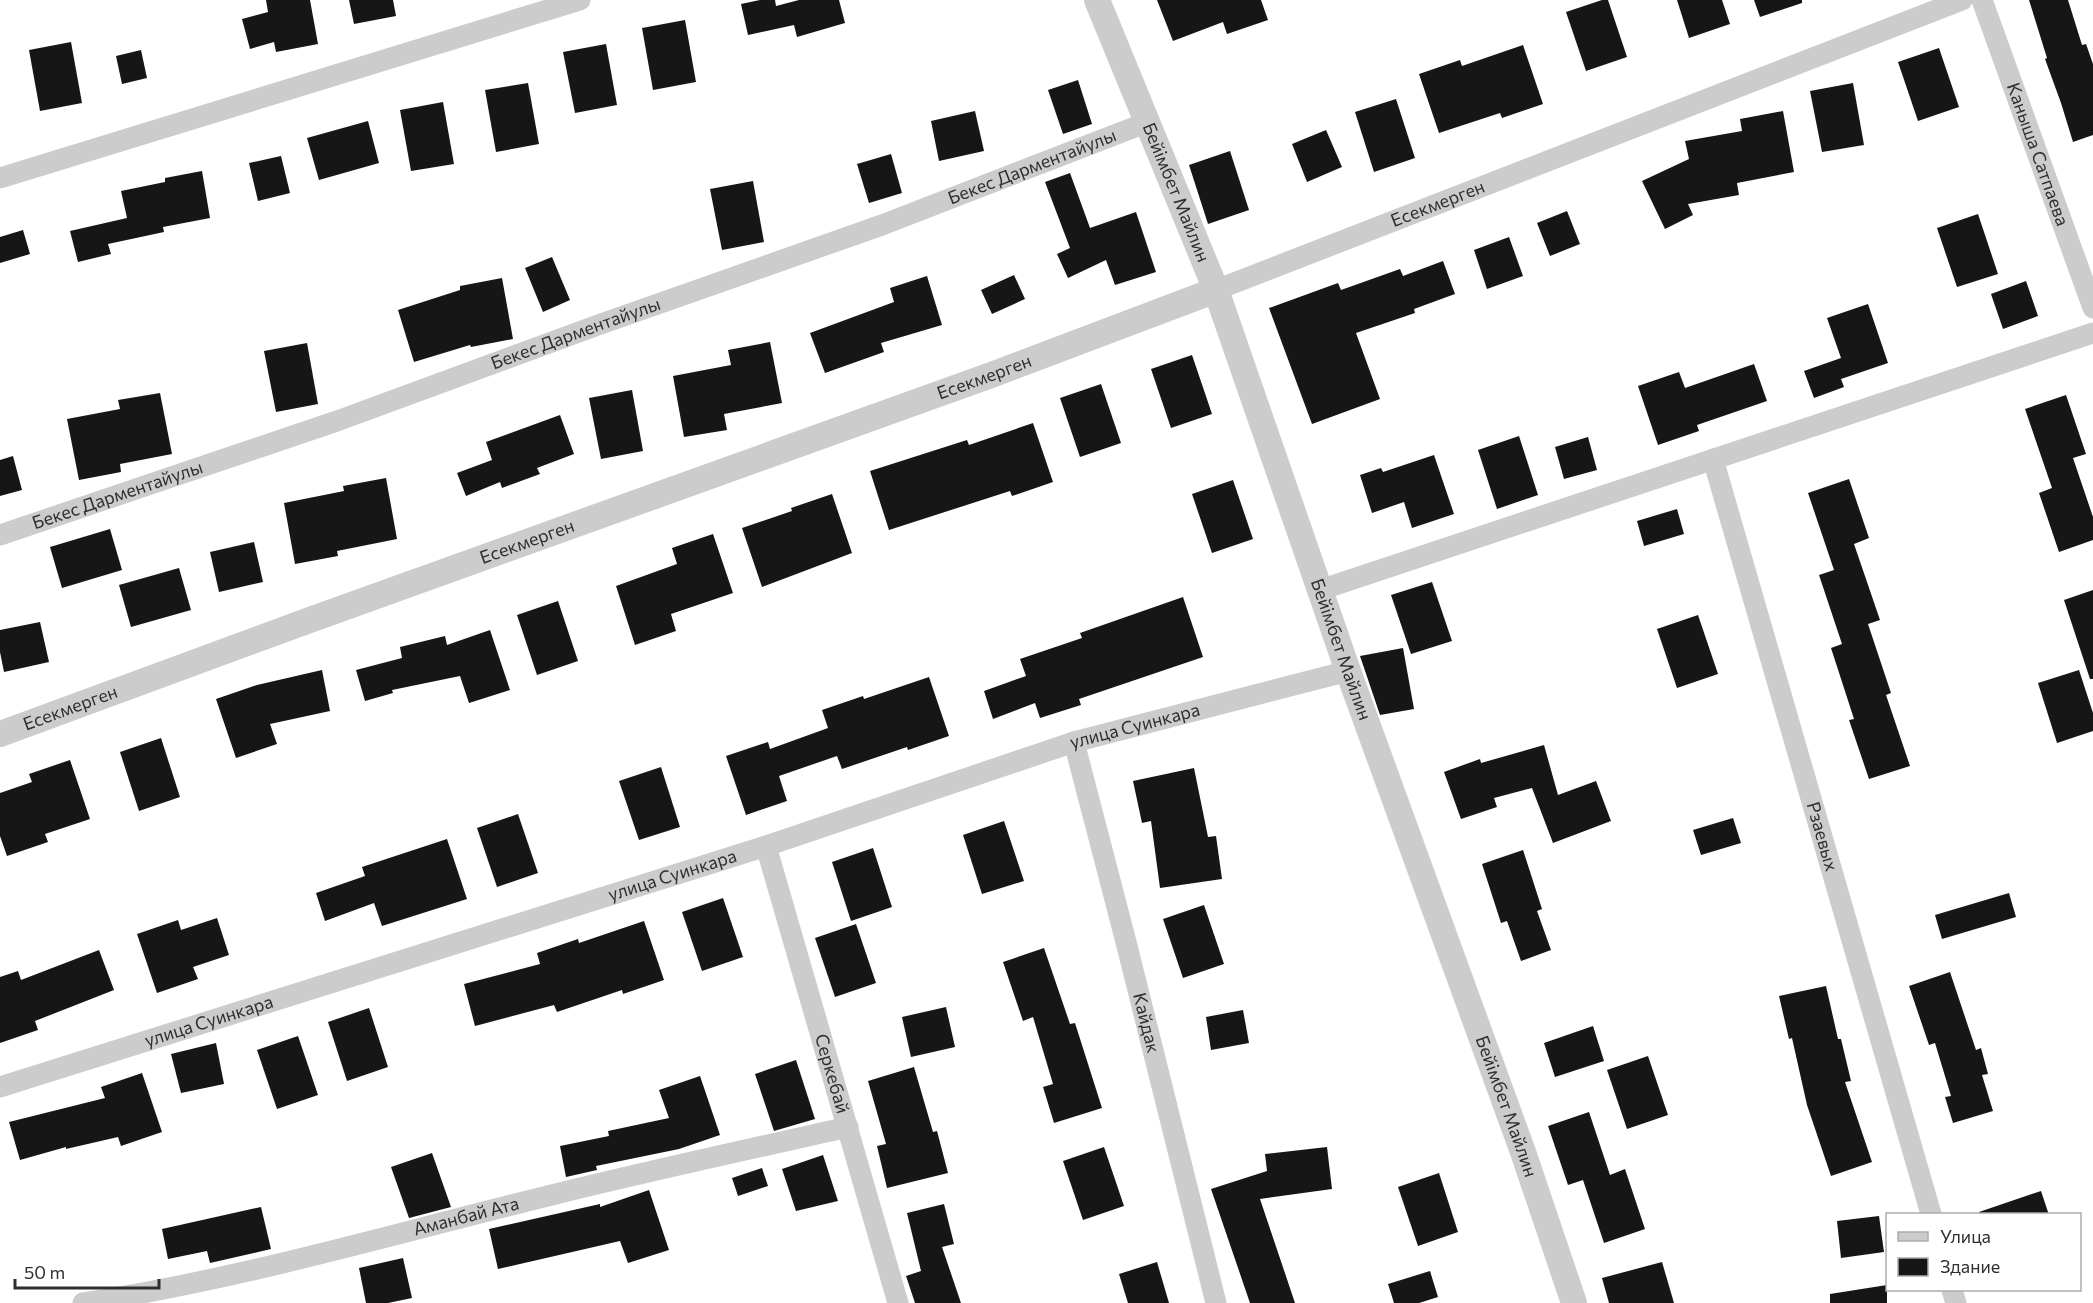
<svg xmlns="http://www.w3.org/2000/svg" width="2093" height="1303" font-family="Commissioner,sans-serif">
	<style>
		.building { fill: #161616 }
		.lines { fill: none; stroke-linecap: round; stroke-linejoin: round }
		.minor { stroke: #ccc; stroke-width: 21 }
		.tertiary { stroke: #ccc; stroke-width: 26 }
		.labels { text-anchor: middle; stroke-width: 6; stroke-linejoin: round; paint-order: stroke }
		.street-label { font-size: 18px; fill: #2f2f2f; stroke: #fff }
	</style>
	<rect width="100%" height="100%" fill="#fff"/>
	<g class="building">
		<path d="M266,0H310L318,44L276,52L274,42L250,49L242,19L268,12Z"/>
		<path d="M349,0H393L396,16L354,24Z"/>
		<path d="M760,0H775L776,6L799,0H839L845,23L797,37L794,25L748,35L741,4Z"/>
		<path d="M1157,0H1261L1268,20L1227,34L1223,22L1173,41Z"/>
		<path d="M1602,0H1608L1627,57L1586,71L1566,12Z"/>
		<path d="M1677,0H1722L1730,24L1689,38Z"/>
		<path d="M1754,0H1802V3L1760,17Z"/>
		<path d="M2029,0H2068L2082,45L2086,44L2093,64V135L2073,142L2061,103L2045,59L2047,58Z"/>
		<path d="M685,20L696,82L653,90L642,28Z"/>
		<path d="M71,42L82,103L40,111L29,50Z"/>
		<path d="M606,44L617,105L575,113L563,52Z"/>
		<path d="M1523,45L1543,104L1502,118L1500,113L1439,133L1419,74L1460,60L1462,66Z"/>
		<path d="M1939,48L1959,107L1918,121L1898,62Z"/>
		<path d="M141,50L147,78L122,84L116,56Z"/>
		<path d="M1078,80L1092,124L1063,134L1048,90Z"/>
		<path d="M528,83L539,144L496,152L485,90Z"/>
		<path d="M1853,83L1864,145L1822,152L1810,91Z"/>
		<path d="M1396,99L1415,158L1374,172L1355,112Z"/>
		<path d="M443,102L454,164L411,171L400,110Z"/>
		<path d="M975,111L984,151L939,161L931,121Z"/>
		<path d="M1783,111L1794,172L1737,183L1739,195L1688,204L1693,215L1665,229L1642,181L1689,159L1685,141L1742,131L1740,119Z"/>
		<path d="M368,121L379,163L319,180L307,138Z"/>
		<path d="M1326,130L1342,167L1307,182L1292,144Z"/>
		<path d="M1230,151L1249,210L1208,224L1189,165Z"/>
		<path d="M891,154L902,193L869,203L857,164Z"/>
		<path d="M281,156L290,193L258,201L249,163Z"/>
		<path d="M202,171L210,218L163,227L164,232L108,244L111,254L78,262L70,231L127,218L121,191L165,182V178Z"/>
		<path d="M1070,173L1090,228L1136,212L1156,272L1115,285L1106,260L1068,278L1057,254L1070,248L1045,182Z"/>
		<path d="M753,181L764,242L722,250L710,189Z"/>
		<path d="M1567,211L1580,244L1550,256L1537,223Z"/>
		<path d="M1978,214L1998,274L1957,287L1937,228Z"/>
		<path d="M23,230L30,254L0,263V237Z"/>
		<path d="M1509,237L1523,276L1487,289L1474,250Z"/>
		<path d="M552,257L570,300L543,312L525,268Z"/>
		<path d="M1443,261L1455,294L1414,309L1415,313L1356,333L1380,399L1312,424L1269,308L1338,283L1341,290L1400,269L1403,276Z"/>
		<path d="M1014,275L1025,299L992,314L981,290Z"/>
		<path d="M927,276L942,325L881,343L884,352L825,373L810,333L894,302L890,288Z"/>
		<path d="M502,278L513,339L471,347L470,345L414,362L398,310L460,290V286Z"/>
		<path d="M2026,281L2038,316L2003,329L1991,294Z"/>
		<path d="M1868,304L1888,363L1841,379L1844,387L1814,398L1804,371L1841,358L1827,318Z"/>
		<path d="M770,342L782,403L724,414L727,430L684,437L673,376L731,365L728,350Z"/>
		<path d="M307,343L318,404L276,412L264,351Z"/>
		<path d="M1192,355L1212,414L1171,428L1151,369Z"/>
		<path d="M1754,364L1767,401L1697,425L1699,431L1658,445L1638,386L1679,372L1685,388Z"/>
		<path d="M1101,384L1121,443L1080,457L1060,398Z"/>
		<path d="M632,390L643,451L601,459L589,398Z"/>
		<path d="M160,393L172,454L120,464L121,472L79,480L67,419L120,409L118,400Z"/>
		<path d="M2066,395L2086,454L2073,458L2093,517V540L2059,552L2039,493L2052,488L2025,409Z"/>
		<path d="M560,415L574,454L537,468L540,474L502,488L500,482L466,496L457,473L492,460L486,442Z"/>
		<path d="M1033,423L1053,482L1012,496L1010,491L889,530L870,471L967,440L969,445Z"/>
		<path d="M1519,436L1538,495L1497,509L1478,450Z"/>
		<path d="M1588,437L1597,470L1564,479L1555,447Z"/>
		<path d="M1434,455L1454,514L1412,528L1404,502L1372,513L1360,475L1381,468L1383,472Z"/>
		<path d="M13,456L22,490L0,496V460Z"/>
		<path d="M386,478L397,539L337,551L338,556L295,564L284,503L344,491L343,486Z"/>
		<path d="M1849,479L1869,538L1854,544L1880,620L1868,624L1891,693L1886,695L1910,766L1869,779L1849,720L1854,719L1831,648L1842,644L1819,575L1834,570L1808,493Z"/>
		<path d="M1233,480L1253,539L1212,553L1192,494Z"/>
		<path d="M832,494L852,553L762,587L742,528L792,511L791,508Z"/>
		<path d="M1677,509L1684,534L1644,546L1637,521Z"/>
		<path d="M110,529L122,570L62,588L50,547Z"/>
		<path d="M713,534L733,593L671,614L676,631L635,645L616,586L677,564L672,548Z"/>
		<path d="M254,542L263,582L219,592L210,552Z"/>
		<path d="M179,568L191,610L131,627L119,585Z"/>
		<path d="M1432,582L1452,641L1411,654L1391,595Z"/>
		<path d="M2093,590V679H2090L2064,600Z"/>
		<path d="M1183,597L1203,657L1079,699L1081,705L1040,718L1035,703L993,719L984,691L1026,676L1020,659L1082,638L1080,633Z"/>
		<path d="M558,601L578,661L537,675L517,615Z"/>
		<path d="M1698,615L1718,674L1677,688L1657,629Z"/>
		<path d="M40,622L49,662L4,672L0,652V630Z"/>
		<path d="M490,630L510,690L469,703L460,676L392,690L393,693L365,701L356,670L402,658L400,647L445,636L447,645Z"/>
		<path d="M1403,648L1414,709L1380,715L1360,656Z"/>
		<path d="M322,670L330,711L270,724L277,744L236,758L216,699L257,685Z"/>
		<path d="M2079,670L2093,713V731L2057,743L2038,683Z"/>
		<path d="M929,677L949,736L908,750L907,747L842,769L837,756L779,776L787,801L746,815L726,756L768,742L770,749L828,728L822,710L863,696L864,699Z"/>
		<path d="M161,738L180,797L139,811L120,752Z"/>
		<path d="M1544,745L1558,795L1596,781L1611,821L1553,843L1532,788L1494,798L1497,807L1461,819L1444,772L1480,759L1481,763Z"/>
		<path d="M70,760L90,819L45,834L48,842L7,856L0,836V793L32,782L29,774Z"/>
		<path d="M661,767L680,827L639,840L619,781Z"/>
		<path d="M1194,768L1208,837L1216,836L1222,879L1160,888L1151,821L1142,823L1133,781Z"/>
		<path d="M518,814L538,873L497,887L477,828Z"/>
		<path d="M1733,818L1741,843L1701,855L1693,830Z"/>
		<path d="M1004,821L1024,881L982,894L963,835Z"/>
		<path d="M447,839L467,899L382,926L374,903L325,921L316,893L365,876L362,867Z"/>
		<path d="M873,848L892,907L851,921L832,862Z"/>
		<path d="M1523,850L1542,909L1537,911L1551,950L1521,961L1507,921L1501,923L1482,864Z"/>
		<path d="M2009,893L2016,917L1942,939L1935,915Z"/>
		<path d="M723,898L743,957L702,971L682,912Z"/>
		<path d="M1204,905L1224,964L1183,978L1163,919Z"/>
		<path d="M217,918L229,955L193,967L198,979L157,993L137,934L178,920L181,930Z"/>
		<path d="M644,921L664,980L623,994L622,990L557,1012L554,1005L475,1026L464,984L540,964L537,953L578,939L579,943Z"/>
		<path d="M856,924L876,983L835,997L815,938Z"/>
		<path d="M1044,948L1070,1024L1075,1023L1102,1108L1054,1123L1043,1087L1053,1084L1033,1017L1023,1021L1003,962Z"/>
		<path d="M99,950L114,990L35,1021L38,1030L0,1043V977L18,971L21,980Z"/>
		<path d="M1950,972L1976,1050L1981,1048L1988,1074L1982,1075L1993,1111L1953,1123L1945,1097L1951,1096L1935,1043L1929,1045L1909,986Z"/>
		<path d="M1826,986L1838,1039H1841L1851,1081L1845,1082L1872,1162L1831,1176L1807,1105L1792,1038L1789,1039L1779,996Z"/>
		<path d="M946,1007L955,1047L911,1057L902,1017Z"/>
		<path d="M369,1008L388,1067L347,1081L328,1022Z"/>
		<path d="M1243,1010L1249,1043L1211,1050L1206,1017Z"/>
		<path d="M1593,1026L1604,1061L1555,1077L1544,1043Z"/>
		<path d="M298,1036L318,1095L277,1109L257,1050Z"/>
		<path d="M216,1043L224,1084L181,1093L171,1054Z"/>
		<path d="M1648,1056L1668,1115L1627,1129L1607,1070Z"/>
		<path d="M796,1060L815,1119L774,1131L755,1074Z"/>
		<path d="M914,1067L933,1132L937,1131L948,1173L887,1188L877,1146L886,1144L868,1081Z"/>
		<path d="M142,1073L162,1132L121,1146L118,1137L66,1149V1147L20,1160L9,1122L105,1098L101,1087Z"/>
		<path d="M700,1076L720,1135L679,1149L596,1166L597,1170L566,1177L560,1146L609,1136L608,1131L669,1118L659,1090Z"/>
		<path d="M1589,1112L1610,1175L1625,1169L1645,1229L1604,1243L1583,1180L1568,1185L1548,1126Z"/>
		<path d="M1104,1147L1124,1206L1083,1220L1063,1161Z"/>
		<path d="M1327,1147L1332,1189L1260,1199L1295,1303H1250L1211,1189L1267,1171L1265,1154Z"/>
		<path d="M432,1153L451,1207L409,1218L391,1167Z"/>
		<path d="M823,1155L838,1201L796,1211L782,1169Z"/>
		<path d="M762,1168L768,1186L738,1196L732,1178Z"/>
		<path d="M1439,1173L1458,1232L1418,1246L1398,1187Z"/>
		<path d="M649,1190L669,1250L628,1263L620,1241L498,1269L489,1229L600,1204V1207Z"/>
		<path d="M2041,1191L2049,1215H1980L1979,1212Z"/>
		<path d="M944,1204L954,1244L942,1247L961,1303H915L906,1276L921,1271L907,1213Z"/>
		<path d="M261,1207L271,1249L210,1263L207,1251L168,1259L162,1229Z"/>
		<path d="M1879,1216L1884,1252L1841,1258L1837,1221Z"/>
		<path d="M403,1258L412,1298L388,1303H366L359,1268Z"/>
		<path d="M1157,1262L1169,1303H1128L1119,1274Z"/>
		<path d="M1662,1262L1674,1303H1609L1602,1278Z"/>
		<path d="M1430,1271L1438,1297L1419,1303H1394L1388,1284Z"/>
		<path d="M1887,1285V1303H1830V1294Z"/>
	</g>
	<g class="lines">
		<g class="minor">
			<path id="s1" d="M1982,0L2093,308"/>
			<path d="M0,178L580,0"/>
			<path id="s2" d="M1216,290L1962,0"/>
			<path id="s3" d="M1713,459L1931,1214"/>
			<path id="s4" d="M0,535L337,421L598,325L882,225L1148,122"/>
			<path d="M1320,590L2093,333"/>
			<path id="s5" d="M1074,742L1126,942L1216,1303"/>
			<path id="s6" d="M766,846L898,1303"/>
			<path id="s7" d="M0,1087L766,846L1074,742L1348,671"/>
			<path d="M1952,1290L1956,1303"/>
			<path id="s8" d="M83,1303C243,1279 399,1232 556,1194C653,1170 751,1149 848,1127"/>
		</g>
		<g class="tertiary">
			<path id="s9" d="M1097,0L1216,290L1348,671L1523,1152L1574,1303"/>
			<path id="s10" d="M0,734L307,621L994,374L1216,290"/>
		</g>
	</g>
	<g class="labels">
		<g class="street-label">
			<text dy="6" stroke="none"><textPath href="#s1" startOffset="164">Каныша Сатпаева</textPath></text>
			<text dy="6" stroke="none"><textPath href="#s4" startOffset="1096">Бекес Дарментайулы</textPath></text>
			<text dy="6" stroke="none"><textPath href="#s9" startOffset="208">Бейімбет Майлин</textPath></text>
			<text dy="6" stroke="none"><textPath href="#s2" startOffset="238">Eсекмерген</textPath></text>
			<text dy="6" stroke="none"><textPath href="#s4" startOffset="610">Бекес Дарментайулы</textPath></text>
			<text dy="6" stroke="none"><textPath href="#s10" startOffset="1047">Eсекмерген</textPath></text>
			<text dy="6" stroke="none"><textPath href="#s4" startOffset="124">Бекес Дарментайулы</textPath></text>
			<text dy="6" stroke="none"><textPath href="#s10" startOffset="561">Eсекмерген</textPath></text>
			<text dy="6" stroke="none"><textPath href="#s9" startOffset="694">Бейімбет Майлин</textPath></text>
			<text dy="6" stroke="none"><textPath href="#s10" startOffset="75">Eсекмерген</textPath></text>
			<text dy="6" stroke="none"><textPath href="#s7" startOffset="1191">улица Суинкара</textPath></text>
			<text dy="6" stroke="none"><textPath href="#s3" startOffset="393">Рзаевых</textPath></text>
			<text dy="6" stroke="none"><textPath href="#s7" startOffset="705">улица Суинкара</textPath></text>
			<text dy="6" stroke="none"><textPath href="#s7" startOffset="219">улица Суинкара</textPath></text>
			<text dy="6" stroke="none"><textPath href="#s5" startOffset="290">Кайдак</textPath></text>
			<text dy="6" stroke="none"><textPath href="#s6" startOffset="237">Серкебай</textPath></text>
			<text dy="6" stroke="none"><textPath href="#s9" startOffset="1180">Бейімбет Майлин</textPath></text>
			<text dy="6" stroke="none"><textPath href="#s8" startOffset="393">Аманбай Ата</textPath></text>
		</g>
	</g>
	<rect x="1886" y="1213" width="195" height="78" fill="#ffffff" stroke="#acacac" stroke-width="1.5"/>
	<rect x="1898" y="1232" width="30" height="9" fill="#cccccc" stroke="#acacac" stroke-width="1.5"/>
	<text x="1940" y="1243" font-size="18" fill="#2f2f2f">Улица</text>
	<rect x="1898" y="1258" width="30" height="18" fill="#161616" stroke="#acacac" stroke-width="1.5"/>
	<text x="1940" y="1273" font-size="18" fill="#2f2f2f">Здание</text>
	<path d="M15 1279v9h144v-9" fill="none" stroke="#2f2f2f" stroke-width="3"/>
	<text x="24" y="1279" font-size="18" fill="#2f2f2f" stroke="#ffffff" stroke-width="4.5" paint-order="stroke">50 m</text>
</svg>
